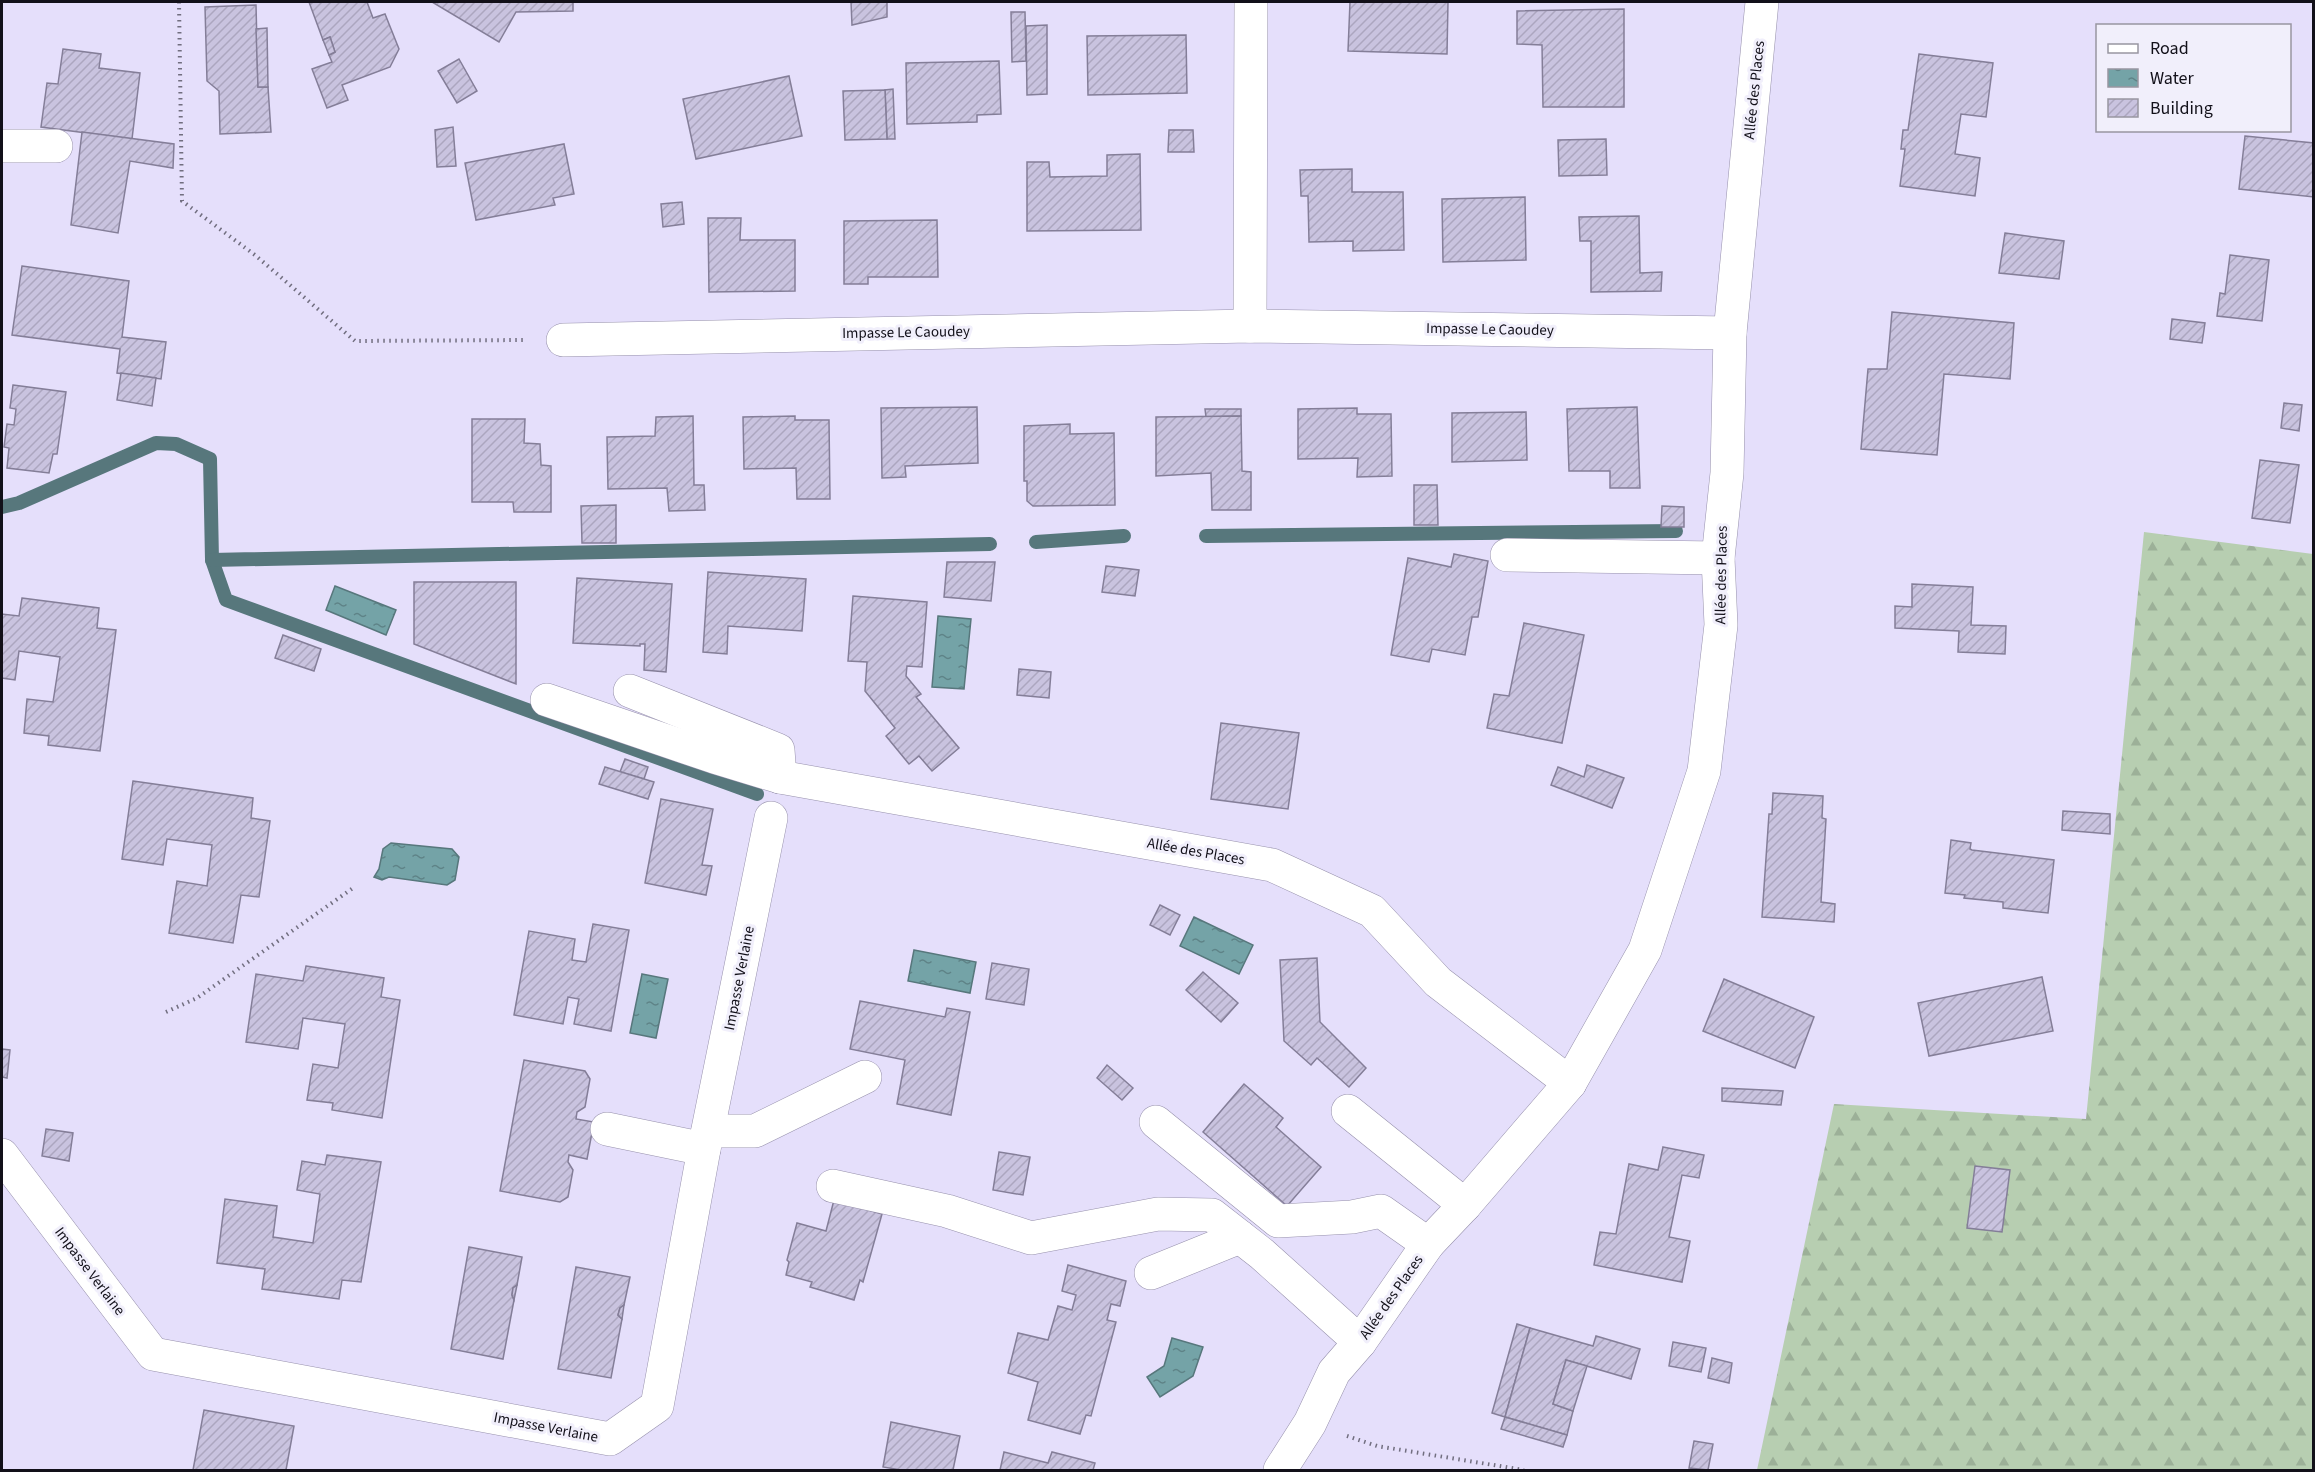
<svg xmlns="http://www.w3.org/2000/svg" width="2315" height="1472" font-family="'Source Sans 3',sans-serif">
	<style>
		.forest { fill: url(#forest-firs) }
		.water { fill: url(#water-ripples); stroke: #57777c; stroke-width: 1.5 }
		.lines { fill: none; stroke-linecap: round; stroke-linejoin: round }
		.stream { stroke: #57777c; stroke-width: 14 }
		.building { fill: url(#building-hatch); stroke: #847e98; stroke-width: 1.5 }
		.minor-casing { stroke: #9791ac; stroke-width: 34 }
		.path { stroke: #716e7f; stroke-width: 4; stroke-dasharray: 1.5 4.5; stroke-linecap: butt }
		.minor { stroke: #fff; stroke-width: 33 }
		.labels { text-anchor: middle; stroke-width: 6; stroke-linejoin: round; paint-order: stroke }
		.street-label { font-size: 15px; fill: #121019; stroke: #f1effb }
	</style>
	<defs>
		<pattern id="forest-firs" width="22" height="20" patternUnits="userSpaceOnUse" patternTransform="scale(1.5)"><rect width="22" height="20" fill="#b7ceb1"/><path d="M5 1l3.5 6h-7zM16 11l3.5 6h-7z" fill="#9cb098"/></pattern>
		<pattern id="water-ripples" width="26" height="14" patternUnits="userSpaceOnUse" patternTransform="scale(1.5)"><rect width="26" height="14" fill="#74a3a7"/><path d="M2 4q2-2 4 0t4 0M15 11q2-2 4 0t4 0" fill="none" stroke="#5e8387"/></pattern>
		<pattern id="building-hatch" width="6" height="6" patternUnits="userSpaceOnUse" patternTransform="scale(1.5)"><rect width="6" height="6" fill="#c9c3df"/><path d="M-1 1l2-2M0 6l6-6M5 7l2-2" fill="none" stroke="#aca6bf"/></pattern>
	</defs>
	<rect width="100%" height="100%" fill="#e5dffb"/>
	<path class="forest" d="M2144,532L2313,554V1470H1757L1834,1104L2086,1119Z"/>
	<g class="water">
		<path d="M335,586L396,610L386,635L326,610Z"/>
		<path d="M938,616L971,619L964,689L932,687Z"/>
		<path d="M391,843L452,849L459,857L455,880L447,885L389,877L382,880L374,877L379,869L383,849Z"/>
		<path d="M1194,917L1253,945L1239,974L1180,946Z"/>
		<path d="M914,950L976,962L970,993L908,981Z"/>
		<path d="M642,974L668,979L656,1038L630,1033Z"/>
		<path d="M1172,1338L1203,1347L1193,1376L1160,1397L1147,1377L1164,1366Z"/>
	</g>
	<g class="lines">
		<g class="stream">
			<path d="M2,507L19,503L156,443L176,444L210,459L212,560L226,600L757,794"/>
			<path d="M1206,536L1676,531"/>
			<path d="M1036,542L1124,536"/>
			<path d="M212,560L990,544"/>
		</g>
	</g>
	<g class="building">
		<path d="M309,2H367L373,18L385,14L399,49L390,67L342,85L348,100L327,108L312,69L332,62L329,55L335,52L330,37L323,40Z"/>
		<path d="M432,2H573V11L516,12L499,42Z"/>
		<path d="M851,2H887V17L852,25Z"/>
		<path d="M1350,2H1448L1447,54L1348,51Z"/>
		<path d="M256,5L258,87H268L271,132L220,134L219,91L207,81L205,7Z"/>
		<path d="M1624,9V107H1543L1542,45L1517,44V11Z"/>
		<path d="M1011,12H1025L1026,61L1012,62Z"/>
		<path d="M1047,25V94L1027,95L1026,26Z"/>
		<path d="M267,28L268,87H258L256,29Z"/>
		<path d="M1186,35L1187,93L1088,95L1087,36Z"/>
		<path d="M330,37L335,52L329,55L323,40Z"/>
		<path d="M63,49L101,54L99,68L140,73L132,139L41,127L47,83L58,84Z"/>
		<path d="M1919,54L1993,63L1986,117L1961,114L1955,154L1980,158L1975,196L1900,186L1905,149H1901L1903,130H1908Z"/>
		<path d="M459,59L477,91L457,103L438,71Z"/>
		<path d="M999,61L1001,114L977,115V122L907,124L906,63Z"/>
		<path d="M789,76L802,136L696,159L683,99Z"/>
		<path d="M893,89L895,139H887L885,90Z"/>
		<path d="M885,90L887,139L845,140L843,91Z"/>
		<path d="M453,127L456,166L437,167L435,130Z"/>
		<path d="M1169,130H1193L1194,152H1168Z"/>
		<path d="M82,132L174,144L173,168L130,161L118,233L71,225Z"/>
		<path d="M2245,136L2314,143V197L2239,189Z"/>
		<path d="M1606,139L1607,175L1559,176L1558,140Z"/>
		<path d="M564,144L574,194L553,198L555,205L476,220L465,163Z"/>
		<path d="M1140,154L1141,230L1027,231V162H1049L1050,177L1107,176V155Z"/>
		<path d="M1352,169V192H1403L1404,250L1353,251V241L1309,242L1308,196H1301L1300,170Z"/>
		<path d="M1525,197L1526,260L1443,262L1442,199Z"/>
		<path d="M682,202L684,224L663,227L661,204Z"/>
		<path d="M1639,216L1640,273L1662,272L1661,291L1591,292V241H1580L1579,217Z"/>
		<path d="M708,218H741L740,240H795V291L709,292Z"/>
		<path d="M937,220L938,277H868V284H844V221Z"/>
		<path d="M2005,233L2064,241L2059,279L1999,273Z"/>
		<path d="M2230,255L2269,260L2262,321L2217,316L2220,293L2225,294Z"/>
		<path d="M22,266L129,281L122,337L166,342L161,379L117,373L120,349L12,335Z"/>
		<path d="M1892,312L2014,323L2010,379L1944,374L1937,455L1861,449L1868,369H1887Z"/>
		<path d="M2172,319L2205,323L2202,343L2170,339Z"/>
		<path d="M121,373L156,378L152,406L117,400Z"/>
		<path d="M13,385L66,392L57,454H53L49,473L7,468L9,448L4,447L7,424L14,425L16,409L10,408Z"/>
		<path d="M2284,403L2302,405L2299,431L2281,428Z"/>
		<path d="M977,407L978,463L905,466L906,477L882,478L881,408Z"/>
		<path d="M1637,407L1640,488H1610V471H1569L1567,409Z"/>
		<path d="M1357,408V414H1391L1392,476L1357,477L1358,458L1298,459V409Z"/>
		<path d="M1205,409H1241V416L1206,417Z"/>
		<path d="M1526,412L1527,460L1452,462V413Z"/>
		<path d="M693,416L694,485H704L705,510L669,511L667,488L608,489L607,437L655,436L656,417Z"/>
		<path d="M795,416V420H829L830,499H797L796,468L744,469L743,417Z"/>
		<path d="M1241,416L1242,471L1251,472V510H1212L1211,473L1156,476V417Z"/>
		<path d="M472,419H525L524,443L540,444L541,465L551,466V512H514L513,502H472Z"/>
		<path d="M1070,424V434L1114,433L1115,505L1033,506L1027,501V481H1024V426Z"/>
		<path d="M2260,460L2299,465L2290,523L2252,518Z"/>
		<path d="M1414,485H1437L1438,525H1414Z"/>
		<path d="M616,505V543H582L581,506Z"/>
		<path d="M1662,506L1684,507V527H1661Z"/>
		<path d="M1454,554L1488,561L1478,617H1472L1465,655L1432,649L1429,662L1391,655L1408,558L1451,567Z"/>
		<path d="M947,562H995L991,601L944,597Z"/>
		<path d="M1106,566L1139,570L1135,596L1102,592Z"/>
		<path d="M708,572L806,579L802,631L728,626L727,654L703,652Z"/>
		<path d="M577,578L672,584L666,672L644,670L645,644H640V646L573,643Z"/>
		<path d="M414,582H516V684L414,644Z"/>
		<path d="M1912,584L1973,587L1971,625L2006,626L2005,654L1958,652L1959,631L1895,628V606L1912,607Z"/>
		<path d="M853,596L927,602L922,667L907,666L906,676L921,694L916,697L959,748L932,771L919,756L909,764L886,736L895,728L865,691L867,662L848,661Z"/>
		<path d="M22,598L99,608L97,628L116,630L100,751L48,745L49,736L24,733L27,699L53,702L60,657L19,651L15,680L2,678V614L19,616Z"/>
		<path d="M1524,623L1584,635L1562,743L1487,728L1494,694L1509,696Z"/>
		<path d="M283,635L321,649L314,671L275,658Z"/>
		<path d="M1019,669L1051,672L1049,698L1017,695Z"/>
		<path d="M1221,723L1299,733L1288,809L1211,799Z"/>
		<path d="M625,759L648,767L644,779L620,772Z"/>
		<path d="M1587,765L1624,778L1612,808L1551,785L1558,767L1584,777Z"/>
		<path d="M605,767L654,782L648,799L599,784Z"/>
		<path d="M133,781L253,798L251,818L270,821L259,897L241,895L233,943L169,933L177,881L207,886L212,845L167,839L163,865L122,859Z"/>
		<path d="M1773,793L1823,796L1822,818L1826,819L1821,902L1835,904L1834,922L1762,917L1769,814H1772Z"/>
		<path d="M661,799L713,809L702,865L712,866L706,895L645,883Z"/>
		<path d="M2063,811L2110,814V834L2062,830Z"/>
		<path d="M1951,840L1971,843L1970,849L1972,850L2054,860L2048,913L2003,908V902L1964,898L1965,895L1945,893Z"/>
		<path d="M1160,905L1180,915L1170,935L1150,925Z"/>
		<path d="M593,924L629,930L611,1031L574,1024L579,999L568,997L563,1024L514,1015L529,931L575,939L572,960L586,962Z"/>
		<path d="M1317,958L1320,1022L1366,1068L1349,1087L1317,1058L1311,1065L1284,1041L1280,960Z"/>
		<path d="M992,963L1029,969L1024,1005L986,999Z"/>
		<path d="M306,966L384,978L381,997L400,1000L382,1118L332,1110L333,1103L307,1100L313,1064L338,1068L345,1024L303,1018L298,1049L246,1042L256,974L303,981Z"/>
		<path d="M1203,972L1238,1003L1221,1022L1186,990Z"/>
		<path d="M2042,977L2053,1031L1929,1056L1918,1003Z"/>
		<path d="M1724,979L1814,1017L1795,1068L1703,1031Z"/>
		<path d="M860,1001L945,1017L947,1008L970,1012L951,1115L897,1104L905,1060L850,1049Z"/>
		<path d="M2,1049L10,1050L7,1078L2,1077Z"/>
		<path d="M524,1060L585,1071L590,1079L585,1107L577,1112L576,1119L594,1122L587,1159L569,1155L568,1162L573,1170L568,1197L560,1202L500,1191Z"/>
		<path d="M1107,1065L1133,1088L1122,1100L1097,1078Z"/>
		<path d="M1244,1084L1283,1118L1276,1127L1321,1167L1287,1206L1203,1132Z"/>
		<path d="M1722,1088L1743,1089L1783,1091L1781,1105L1722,1101Z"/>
		<path d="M46,1129L73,1133L69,1161L42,1156Z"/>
		<path d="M1663,1147L1704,1155L1699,1178L1682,1175L1669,1237L1690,1241L1682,1282L1594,1265L1600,1232L1616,1234L1629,1164L1658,1170Z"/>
		<path d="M999,1152L1030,1157L1023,1195L993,1190Z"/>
		<path d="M327,1155L381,1162L361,1282L342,1280L339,1299L262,1289L265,1269L217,1263L225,1199L277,1206L273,1237L313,1243L320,1194L297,1190L302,1161L325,1165Z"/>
		<path d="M1975,1166L2010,1170L2002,1232L1967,1228Z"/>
		<path d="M834,1200L882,1214L863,1282L860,1280L854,1300L810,1287L812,1282L786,1275L789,1262L787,1260L797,1223L826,1231Z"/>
		<path d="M469,1247L522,1257L517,1285L513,1288L512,1295L514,1300L503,1359L451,1349Z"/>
		<path d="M1068,1265L1126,1281L1120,1306L1111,1304L1107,1320L1116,1322L1091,1416L1086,1415L1080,1434L1028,1420L1038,1382L1008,1373L1018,1333L1048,1340L1058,1306L1072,1310L1076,1295L1062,1291Z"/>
		<path d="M576,1267L630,1277L624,1305L620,1308L618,1315L622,1319L611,1378L558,1369Z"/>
		<path d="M517,1285L514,1300L512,1295L513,1288Z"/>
		<path d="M624,1305L622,1319L618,1315L620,1308Z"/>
		<path d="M1517,1324L1530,1328L1505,1417L1492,1413Z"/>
		<path d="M1530,1328L1593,1346L1596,1336L1640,1349L1631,1379L1566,1360L1553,1404L1573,1411L1567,1435L1505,1417Z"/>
		<path d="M1673,1342L1706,1348L1701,1372L1669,1366Z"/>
		<path d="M1712,1358L1732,1363L1729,1383L1708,1378Z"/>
		<path d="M1566,1360L1587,1366L1573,1411L1553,1404Z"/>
		<path d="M204,1410L294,1426L286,1470H193Z"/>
		<path d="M1505,1417L1567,1435L1563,1447L1501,1429Z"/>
		<path d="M891,1422L960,1436L953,1470H901L883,1467Z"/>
		<path d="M1694,1441L1713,1444L1708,1470L1689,1468Z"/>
		<path d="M1004,1452L1048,1463L1052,1452L1095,1463L1093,1470H1000Z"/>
	</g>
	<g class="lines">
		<defs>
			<g id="minor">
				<path d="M2,146H56"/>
				<path d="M1250,326L1251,2"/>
				<path d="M563,340L1250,326L1730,333"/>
				<path d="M1507,555L1718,558"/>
				<path d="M630,691L778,750L780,777"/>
				<path d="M547,700L714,757L780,777L1272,865L1372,911L1438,982L1570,1083"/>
				<path d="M1348,1111L1465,1205"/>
				<path d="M1156,1122L1278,1221L1352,1217L1381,1211L1428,1244"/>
				<path d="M607,1129L704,1149"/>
				<path d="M708,1131H755L865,1077"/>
				<path d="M2,1155L153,1354L610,1439L657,1406L704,1149L771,818"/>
				<path d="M833,1186L947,1211L1031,1238L1158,1214L1212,1215L1262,1254L1360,1342"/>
				<path d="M1151,1273L1240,1237"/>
				<path d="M1280,1470L1310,1423L1334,1372L1360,1342L1428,1244L1465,1205L1570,1083L1645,950L1704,771L1721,625L1718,558L1727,473L1730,333L1762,2"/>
			</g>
		</defs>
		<use href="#minor" class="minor-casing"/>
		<g class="path">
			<path d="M179,2L182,201L255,255L355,341L526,340"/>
			<path d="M166,1012L197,998L353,888"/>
			<path d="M1347,1436L1377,1446L1524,1470"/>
		</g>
		<use href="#minor" class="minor"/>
	</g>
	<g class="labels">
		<g class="street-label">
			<text transform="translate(1754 90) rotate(-84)" y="5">Allée des Places</text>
			<text transform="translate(1490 329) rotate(1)" y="5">Impasse Le Caoudey</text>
			<text transform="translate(906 332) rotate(-1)" y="5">Impasse Le Caoudey</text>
			<text transform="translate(1721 575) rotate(-89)" y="5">Allée des Places</text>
			<text transform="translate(1196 851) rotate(10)" y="5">Allée des Places</text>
			<text transform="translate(739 978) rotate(-79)" y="5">Impasse Verlaine</text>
			<text transform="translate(90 1271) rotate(53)" y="5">Impasse Verlaine</text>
			<text transform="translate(1391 1297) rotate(-55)" y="5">Allée des Places</text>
			<text transform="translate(546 1427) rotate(11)" y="5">Impasse Verlaine</text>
		</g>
	</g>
	<rect width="2315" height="1472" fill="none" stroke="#121019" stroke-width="6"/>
	<rect x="2096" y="24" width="195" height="108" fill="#f1effb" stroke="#9896a1" stroke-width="1.5"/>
	<rect x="2108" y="44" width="30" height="9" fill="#ffffff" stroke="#9896a1" stroke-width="1.5"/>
	<text x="2150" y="54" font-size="18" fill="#121019">Road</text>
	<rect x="2108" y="69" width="30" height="18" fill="url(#water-ripples)" stroke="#9896a1" stroke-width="1.5"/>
	<text x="2150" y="84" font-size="18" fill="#121019">Water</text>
	<rect x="2108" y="99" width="30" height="18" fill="url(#building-hatch)" stroke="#9896a1" stroke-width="1.5"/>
	<text x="2150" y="114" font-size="18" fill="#121019">Building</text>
</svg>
